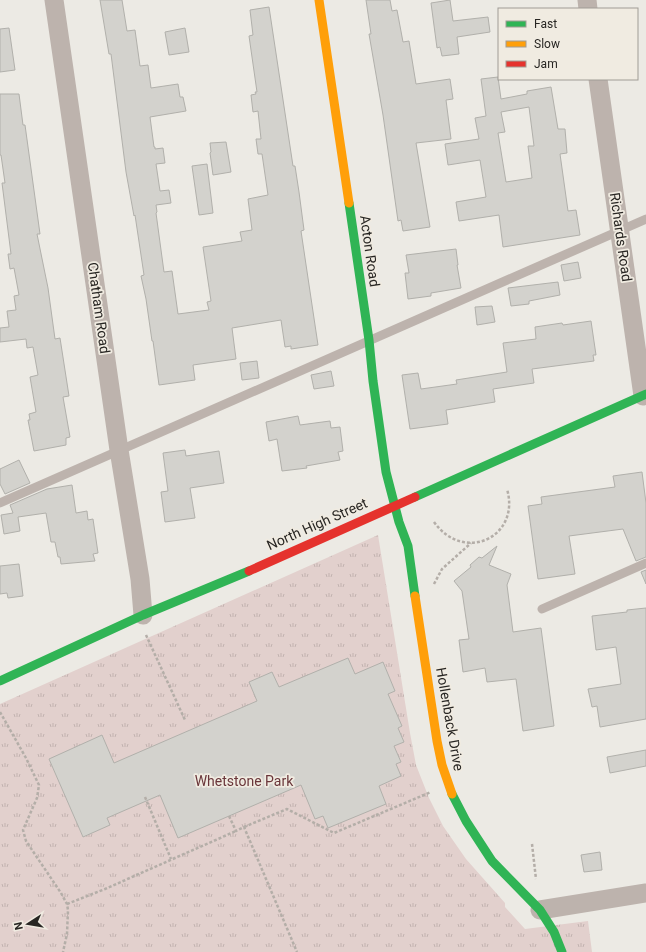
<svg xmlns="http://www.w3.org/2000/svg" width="646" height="952" font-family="Roboto,sans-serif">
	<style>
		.park { fill: url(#park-tufts) }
		.building { fill: #d3d2cd; stroke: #b1b0ab; fill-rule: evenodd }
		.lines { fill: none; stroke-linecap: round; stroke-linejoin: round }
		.path { stroke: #b4aea8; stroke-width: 2.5; stroke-dasharray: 3 2; stroke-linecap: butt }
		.lane { stroke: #bdb3ad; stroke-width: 9 }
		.street { stroke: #bdb3ad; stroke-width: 19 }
		.fast { stroke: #30b455; stroke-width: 9 }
		.slow { stroke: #ff9f0a; stroke-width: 9 }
		.jam { stroke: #e5322d; stroke-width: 9 }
		.labels { text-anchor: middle; stroke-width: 3.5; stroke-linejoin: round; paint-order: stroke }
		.street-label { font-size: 14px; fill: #282623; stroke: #f0ebe1 }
		.park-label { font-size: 14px; fill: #6a363a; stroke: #f0ebe1 }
	</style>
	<defs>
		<pattern id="park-tufts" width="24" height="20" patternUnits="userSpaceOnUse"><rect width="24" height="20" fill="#e2d0cd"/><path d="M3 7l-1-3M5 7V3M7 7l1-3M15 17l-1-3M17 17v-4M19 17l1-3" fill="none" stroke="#c2b2b0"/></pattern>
	</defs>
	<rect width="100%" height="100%" fill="#eceae4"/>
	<path class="park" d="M378,535L410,733L416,765L429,798L443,826L466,859L505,903V907L525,929L588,921L592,952H0V704Z"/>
	<g class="building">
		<path d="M100,0H122L127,31L135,30L140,66L148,65L151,88L178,84L180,97H183L186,111L150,117L154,147H155V149L163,148L165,163L156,164L160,191L169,190L171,203L156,205L157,212L156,213L164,272L172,271L178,314L209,310L207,302L211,301L203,247L242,241L240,232L252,230L248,199L268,195L262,154H258L256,139H261L258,111L253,112L251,95L256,94L255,92H257L249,36L253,35L250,10L269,7L293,166H295L299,192L304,230L301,231L318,345L291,349V346L285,347L281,320L232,328L236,359L193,365L195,380L159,385L153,341H152L146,299L141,276L144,275L135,215L134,216L126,172L111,54H109Z"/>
		<path d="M366,0H390L392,11L397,10L403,42L409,41L416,84L450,79L453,99L446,100L451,139L416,143L430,227L403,231L401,220L398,221L383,115L369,34H371Z"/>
		<path d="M450,0L453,21L488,17L490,32L457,37L459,54L442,56L440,47L437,48L431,3Z"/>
		<path d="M9,28L15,70L0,72V29Z"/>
		<path d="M185,28L189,52L169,55L165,32Z"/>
		<path d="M498,77L501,99L527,94V91L551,87L558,129H565L567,153L560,154L568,211L576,210L580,235L503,247L499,215L459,221L456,202L486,197L480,160L448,165L445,144L479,139L475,118L486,116L481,79ZM529,107L534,146H528L532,178L506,182L498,133L505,132L501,112Z"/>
		<path d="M0,94H19L23,125H25L40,234H37L48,288L55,339L60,338L69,396L63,397L70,437L66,438V445L34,451L28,420H30L29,414L36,412L30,377L38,375L33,347L27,348L26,339L0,342V328L9,327L7,311L16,310L14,296L19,295L14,268L10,269L8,254H11L2,183H5L1,155H0Z"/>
		<path d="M226,142L231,172L213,175L210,153L211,152L210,143Z"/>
		<path d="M207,164L213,213L199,215L192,166Z"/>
		<path d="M456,249L458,265H457L461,288L431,293V296L408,299L405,273H409L406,255Z"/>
		<path d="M578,262L581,278L564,281L561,265Z"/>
		<path d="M558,282L560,295L529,301V304L511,306L508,288Z"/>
		<path d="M492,306L495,322L477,325L475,307Z"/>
		<path d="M591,321L596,355H593L594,361L532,369L534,383L493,389L495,402L446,410L448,424L410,429L402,375L418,373L421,389L457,384L456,380L507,372L503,343L536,339L535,327L562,323L563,325Z"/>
		<path d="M257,361L259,378L242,380L240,363Z"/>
		<path d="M331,371L334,386L314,389L311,375Z"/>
		<path d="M298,416L300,425L330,421L331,428L340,427L343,451L338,452L340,460L306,466L307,468L282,471L277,439L269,441L266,422Z"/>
		<path d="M185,450L186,456L219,451L224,483L190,488L195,518L165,522L161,492L168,491L163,453Z"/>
		<path d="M19,460L30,483L5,494L0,484V469Z"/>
		<path d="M642,472L646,503V557L636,561L623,529L569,536L575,574L538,579L528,506L542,504L541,497L615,487L613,476Z"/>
		<path d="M72,485L76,513L87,511L88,520L93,519L98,553L93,554L95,561L61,564L60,557H58L55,542H51L46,513L18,517L20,531L4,534L1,515L13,513L10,505L47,489Z"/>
		<path d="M497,546L489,565L511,574L507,585L513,632L541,628L554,726L523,731L516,679L487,682L485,668L463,672L459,640L469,639L462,591L454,581L471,567L470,565L479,557L482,558Z"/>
		<path d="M19,564L23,596L8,598L7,593L0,594V566Z"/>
		<path d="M646,570V584L641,572Z"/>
		<path d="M646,608V719L600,727L597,706L592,707L588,689L621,684L616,647L596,650L592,616L627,612V610Z"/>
		<path d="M348,658L355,674L383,662L395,691L388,694L402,726L398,728L404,742L394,746L401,762L396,764L401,776L379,786L386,804L328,828L323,816L315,819L301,785L178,838L160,795L107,818L110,825L83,837L49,759L102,735L114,763L257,701L249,682L272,672L279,687Z"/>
		<path d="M646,750V766L610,773L607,757Z"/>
		<path d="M600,852L602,870L584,872L581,855Z"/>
	</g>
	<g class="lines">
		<g class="path">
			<path d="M434,522C464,564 521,537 507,489"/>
			<path d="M434,584L442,569L471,543"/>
			<path d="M146,635L185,720"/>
			<path d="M0,712L26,758L39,785L37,798L23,830L26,841L61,893L67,904L68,910L67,934L63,952"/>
			<path d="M145,797L171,859"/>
			<path d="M229,816L236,831L244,827L297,952"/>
			<path d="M244,827L287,809L334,833L431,792"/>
			<path d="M532,844L536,879"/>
			<path d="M67,904L105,889L236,831"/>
		</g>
		<g class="lane">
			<path d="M0,503L646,219"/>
			<path d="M542,609L646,563"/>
		</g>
		<g class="street">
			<path d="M54,0L119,450L140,579L143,615"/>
			<path d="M587,0L588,9"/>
			<path d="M598,79L643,396"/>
			<path d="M540,910L646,893"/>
		</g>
		<g class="fast">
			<path d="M349,203L369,340L373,381L386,472L399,522L408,546L415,596"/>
			<path d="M415,497L646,394"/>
			<path d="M0,681L143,615L249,571"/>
			<path d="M452,794L466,821L492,861L540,910L554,932L562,952"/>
		</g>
		<g class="slow">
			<path d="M319,0L349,203"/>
			<path d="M415,596L437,741L442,765L452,794"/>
		</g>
		<path class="jam" d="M249,571L415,497"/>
	</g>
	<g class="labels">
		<g class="street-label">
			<text transform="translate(621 237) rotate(82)" y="5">Richards Road</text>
			<text transform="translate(370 251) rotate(82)" y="5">Acton Road</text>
			<text transform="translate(99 308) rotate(82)" y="5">Chatham Road</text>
			<text transform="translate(317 524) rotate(-24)" y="5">North High Street</text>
			<text transform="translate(450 719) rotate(80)" y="5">Hollenback Drive</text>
		</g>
		<g class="park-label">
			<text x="244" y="786">Whetstone Park</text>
		</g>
	</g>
	<rect x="498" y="8" width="140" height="72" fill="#f0ebe1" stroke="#a09c95"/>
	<rect x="506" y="21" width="20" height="6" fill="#30b455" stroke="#a09c95"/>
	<text x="534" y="28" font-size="12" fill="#282623">Fast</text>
	<rect x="506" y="41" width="20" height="6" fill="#ff9f0a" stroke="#a09c95"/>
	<text x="534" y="48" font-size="12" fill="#282623">Slow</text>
	<rect x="506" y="61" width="20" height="6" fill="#e5322d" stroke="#a09c95"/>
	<text x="534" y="68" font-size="12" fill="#282623">Jam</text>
	<g transform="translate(28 924) rotate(258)" stroke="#f0ebe1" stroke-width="3" paint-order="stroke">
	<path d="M0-3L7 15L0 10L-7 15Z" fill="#282623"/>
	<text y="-6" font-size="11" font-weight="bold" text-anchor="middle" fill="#282623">N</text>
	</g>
</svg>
